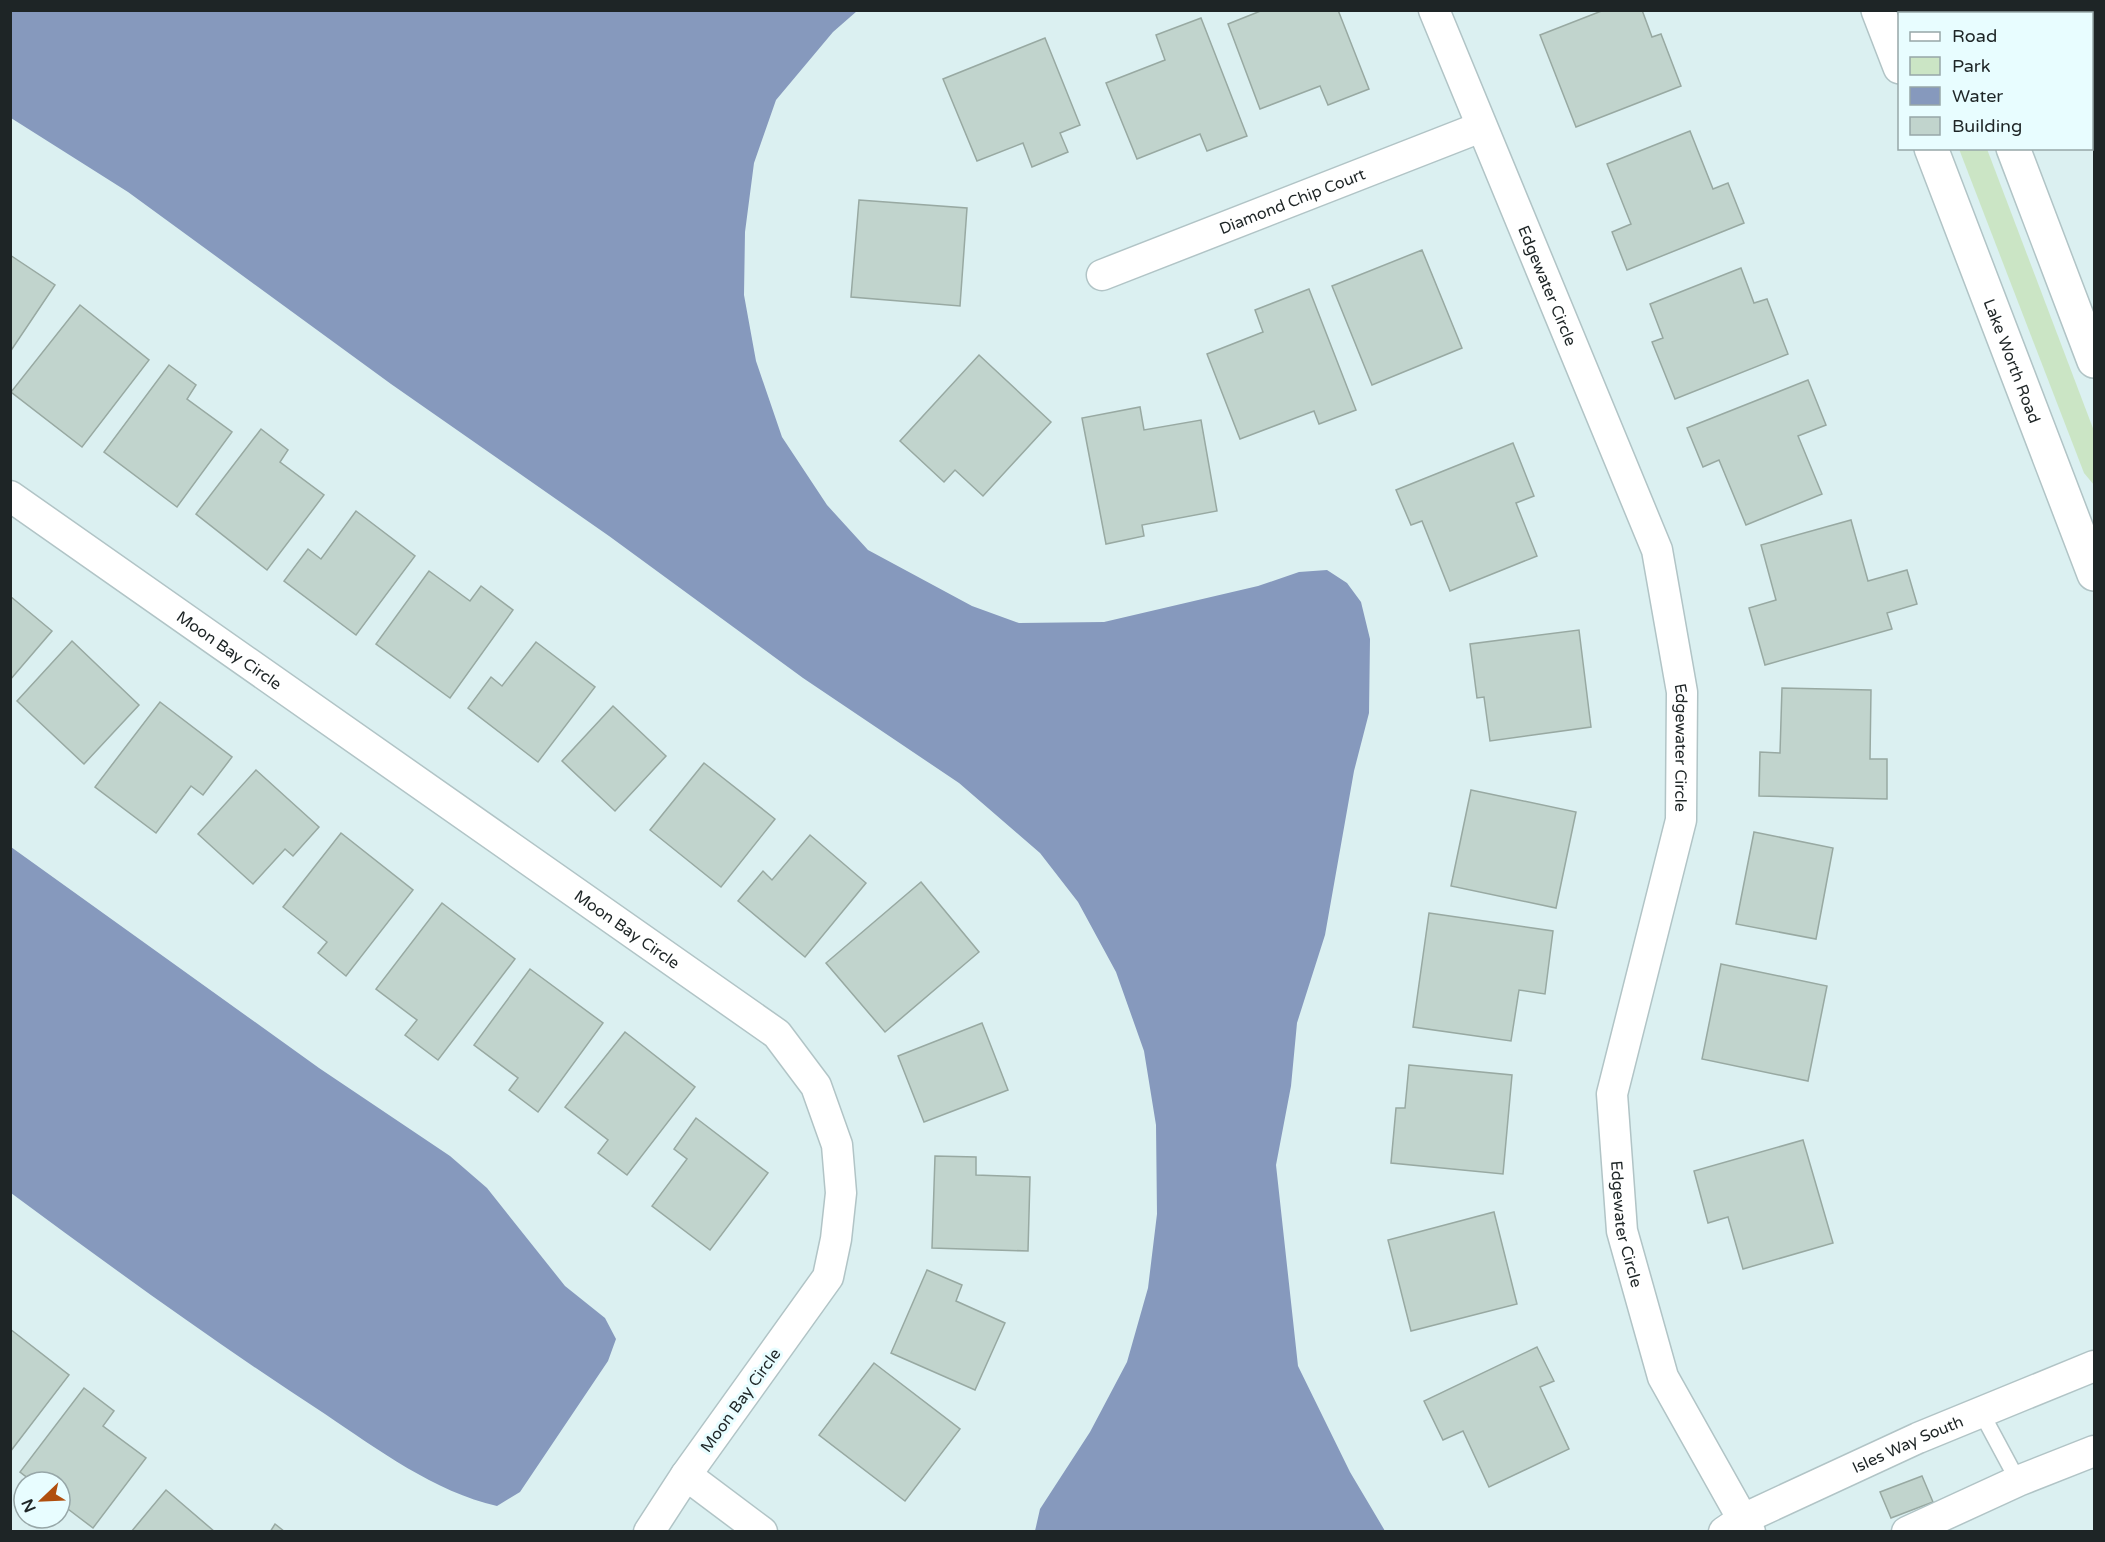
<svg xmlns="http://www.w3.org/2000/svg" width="2105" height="1542" font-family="'Varela Round',sans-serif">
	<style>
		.green { fill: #cbe5c5 }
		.water { fill: #8699bd }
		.building { fill: #c1d4cd; stroke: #98a9a2; stroke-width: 1.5 }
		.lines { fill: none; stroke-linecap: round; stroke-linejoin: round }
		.lane-casing { stroke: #b1c4c6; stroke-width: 18 }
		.street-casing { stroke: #b1c4c6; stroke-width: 33 }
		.secondary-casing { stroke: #b1c4c6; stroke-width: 36 }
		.lane { stroke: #fff; stroke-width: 15 }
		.street { stroke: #fff; stroke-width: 30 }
		.secondary { stroke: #fff; stroke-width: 33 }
		.labels { text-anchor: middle; stroke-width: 6; stroke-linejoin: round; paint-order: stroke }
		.street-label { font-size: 16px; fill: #1e2526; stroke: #e8fdff }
	</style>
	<rect width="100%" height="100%" fill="#dbf0f1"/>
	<path class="green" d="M1959,149H1987L2094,431V485L2084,473Z"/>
	<g class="water">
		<path d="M10,11H857L833,32L776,100L754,163L745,232L744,295L756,361L782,437L827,505L868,550L972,606L1019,623L1104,622L1258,586L1299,572L1327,570L1347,583L1361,602L1370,639L1369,713L1354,771L1325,935L1297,1023L1291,1086L1276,1165L1298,1366L1350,1472L1385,1531H1035L1040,1509L1090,1432L1127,1362L1148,1288L1157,1214L1156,1125L1144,1051L1116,972L1078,902L1040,853L959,783L803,678L609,536L391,384L128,192L11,118Z"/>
		<path d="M11,847L319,1068L450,1156L487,1188L565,1286L605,1318L616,1339L608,1361L520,1492L497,1506C435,1492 377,1449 325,1414C217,1344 114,1269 11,1193Z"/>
	</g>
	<g class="building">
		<path d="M1263,10H1338L1369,89L1328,105L1320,86L1260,109L1228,24Z"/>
		<path d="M1604,10H1642L1652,37L1661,34L1681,86L1576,127L1540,35Z"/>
		<path d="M1201,18L1247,136L1207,151L1200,134L1137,159L1106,83L1165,60L1156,35Z"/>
		<path d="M1045,38L1080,125L1060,133L1068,152L1032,167L1023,143L977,161L943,79Z"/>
		<path d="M1690,131L1713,189L1728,183L1744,223L1627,270L1612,232L1631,224L1607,164Z"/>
		<path d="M859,200L967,208L960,306L851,297Z"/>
		<path d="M1422,250L1462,348L1372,385L1332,286Z"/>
		<path d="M10,255L55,285L10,352Z"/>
		<path d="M1741,268L1754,303L1767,299L1788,354L1675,399L1652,342L1663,338L1650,304Z"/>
		<path d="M1309,289L1356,410L1319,424L1314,411L1240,439L1207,354L1263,332L1255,310Z"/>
		<path d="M80,305L149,360L82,447L11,392Z"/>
		<path d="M979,355L1051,422L983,496L955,470L944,482L900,441Z"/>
		<path d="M169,365L196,385L187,399L232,432L177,507L104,452Z"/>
		<path d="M1808,380L1826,425L1798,436L1822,494L1746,525L1719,460L1703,467L1687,428Z"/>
		<path d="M1140,407L1144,430L1201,420L1217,511L1142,525L1144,536L1106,544L1082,418Z"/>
		<path d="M261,429L288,450L280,462L324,495L267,570L196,514Z"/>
		<path d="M1513,443L1534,496L1516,503L1537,556L1450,591L1422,521L1411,525L1396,490Z"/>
		<path d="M356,511L415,556L356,635L284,581L308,549L321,559Z"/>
		<path d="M1851,520L1868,581L1907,570L1917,604L1887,613L1892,629L1765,665L1749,608L1776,600L1761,545Z"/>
		<path d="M429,571L470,601L481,586L513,610L450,698L376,644Z"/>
		<path d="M10,596L52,631L10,680Z"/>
		<path d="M1579,630L1591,727L1490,741L1484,697L1477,698L1470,644Z"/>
		<path d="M72,641L139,705L84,764L17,701Z"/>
		<path d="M536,642L595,687L538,762L468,708L491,677L502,686Z"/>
		<path d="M1782,688L1871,690L1870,759H1887V799L1759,796L1760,752L1780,753Z"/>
		<path d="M160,702L232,757L203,795L191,786L156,833L95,787Z"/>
		<path d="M613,706L666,756L615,811L562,761Z"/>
		<path d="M704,763L775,819L721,887L650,830Z"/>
		<path d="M256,770L319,827L293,856L285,849L253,884L198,834Z"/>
		<path d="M1471,790L1576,812L1556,908L1451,886Z"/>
		<path d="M1754,832L1833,848L1816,939L1736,924Z"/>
		<path d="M341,833L413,890L346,976L318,953L327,942L283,907Z"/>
		<path d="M810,835L866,883L805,957L738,901L763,871L772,880Z"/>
		<path d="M921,882L979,952L885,1032L826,963Z"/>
		<path d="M442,903L515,959L438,1060L405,1035L417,1020L376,989Z"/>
		<path d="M1429,913L1553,931L1545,994L1519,990L1511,1041L1413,1027Z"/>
		<path d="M1721,964L1827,986L1808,1081L1702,1059Z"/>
		<path d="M530,969L603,1023L538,1112L509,1090L518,1078L474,1045Z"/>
		<path d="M982,1023L1008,1090L924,1122L898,1056Z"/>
		<path d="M625,1032L695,1087L627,1175L598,1153L608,1140L565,1107Z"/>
		<path d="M1409,1065L1512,1075L1503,1174L1391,1163L1396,1108H1405Z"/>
		<path d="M696,1118L768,1173L710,1250L652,1206L687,1159L674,1149Z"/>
		<path d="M1803,1140L1833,1243L1743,1269L1728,1217L1708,1223L1694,1171Z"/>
		<path d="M935,1156L976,1157V1175L1030,1177L1028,1251L932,1248Z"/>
		<path d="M1494,1212L1517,1304L1411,1331L1388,1240Z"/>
		<path d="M927,1270L962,1285L956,1301L1005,1323L975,1390L891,1353Z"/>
		<path d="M10,1329L69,1375L10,1452Z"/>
		<path d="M1537,1347L1554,1381L1540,1387L1569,1449L1489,1487L1463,1431L1443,1440L1424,1401Z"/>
		<path d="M874,1363L960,1429L905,1501L819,1435Z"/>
		<path d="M84,1388L114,1411L103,1426L146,1458L93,1528L60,1503V1482H33L20,1472Z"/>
		<path d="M1922,1476L1933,1502L1891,1518L1880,1492Z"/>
		<path d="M166,1490L215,1532H131Z"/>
		<path d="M275,1524L285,1532H270Z"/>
	</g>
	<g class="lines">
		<defs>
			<path id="lane" d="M1981,1412L2018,1481"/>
			<g id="street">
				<path id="s1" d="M1434,10L1657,550L1682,692L1681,820L1612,1094L1622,1231L1663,1377L1750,1532"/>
				<path id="s2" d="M1102,275L1481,127"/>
				<path id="s3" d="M10,496L777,1034L816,1086L837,1145L841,1193L836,1239L828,1277L686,1475L649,1532"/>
				<path d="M686,1475L762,1532"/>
				<path id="s4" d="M1724,1532L1743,1519L1918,1438L2094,1366"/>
				<path d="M1907,1532L2018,1481L2094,1451"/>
			</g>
			<g id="secondary">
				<path d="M1878,10L1900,67"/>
				<path d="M1960,10L1961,14"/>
				<path id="s5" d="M1931,148L2094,574"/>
				<path d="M2013,148L2094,361"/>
			</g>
		</defs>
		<use href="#lane" class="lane-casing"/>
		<use href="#street" class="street-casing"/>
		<use href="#secondary" class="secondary-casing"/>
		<use href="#lane" class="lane"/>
		<use href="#street" class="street"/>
		<use href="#secondary" class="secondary"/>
	</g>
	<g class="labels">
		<g class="street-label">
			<text dy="6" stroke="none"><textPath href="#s2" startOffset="204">Diamond Chip Court</textPath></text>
			<text dy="6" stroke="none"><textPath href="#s1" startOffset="298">Edgewater Circle</textPath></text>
			<text dy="6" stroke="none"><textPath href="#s5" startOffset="228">Lake Worth Road</textPath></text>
			<text dy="6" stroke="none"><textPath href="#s3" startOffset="268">Moon Bay Circle</textPath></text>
			<text dy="6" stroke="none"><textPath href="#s1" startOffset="784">Edgewater Circle</textPath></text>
			<text dy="6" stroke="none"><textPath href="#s3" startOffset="754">Moon Bay Circle</textPath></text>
			<text dy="6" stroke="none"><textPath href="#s1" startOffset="1270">Edgewater Circle</textPath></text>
			<text transform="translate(740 1400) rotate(-54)" y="6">Moon Bay Circle</text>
			<text dy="6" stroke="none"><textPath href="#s4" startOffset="204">Isles Way South</textPath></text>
		</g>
	</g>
	<rect width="2105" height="1542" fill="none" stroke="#1e2526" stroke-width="24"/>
	<rect x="1898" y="12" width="195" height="138" fill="#e8fdff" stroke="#97a7a8" stroke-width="1.5"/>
	<rect x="1910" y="32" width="30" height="9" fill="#ffffff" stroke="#97a7a8" stroke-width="1.5"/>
	<text x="1952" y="42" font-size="18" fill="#1e2526">Road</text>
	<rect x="1910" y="57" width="30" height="18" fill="#cbe5c5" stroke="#97a7a8" stroke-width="1.5"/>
	<text x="1952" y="72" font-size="18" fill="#1e2526">Park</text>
	<rect x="1910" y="87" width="30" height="18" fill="#8699bd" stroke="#97a7a8" stroke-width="1.5"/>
	<text x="1952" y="102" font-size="18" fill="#1e2526">Water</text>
	<rect x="1910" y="117" width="30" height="18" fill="#c1d4cd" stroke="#97a7a8" stroke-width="1.5"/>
	<text x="1952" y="132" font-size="18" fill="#1e2526">Building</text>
	<g transform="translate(42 1500) rotate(247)"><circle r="28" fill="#e8fdff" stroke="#97a7a8" stroke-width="1.5"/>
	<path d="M0-4.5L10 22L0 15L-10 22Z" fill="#b04f0e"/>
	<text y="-9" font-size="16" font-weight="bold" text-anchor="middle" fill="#1e2526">N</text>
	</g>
</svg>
